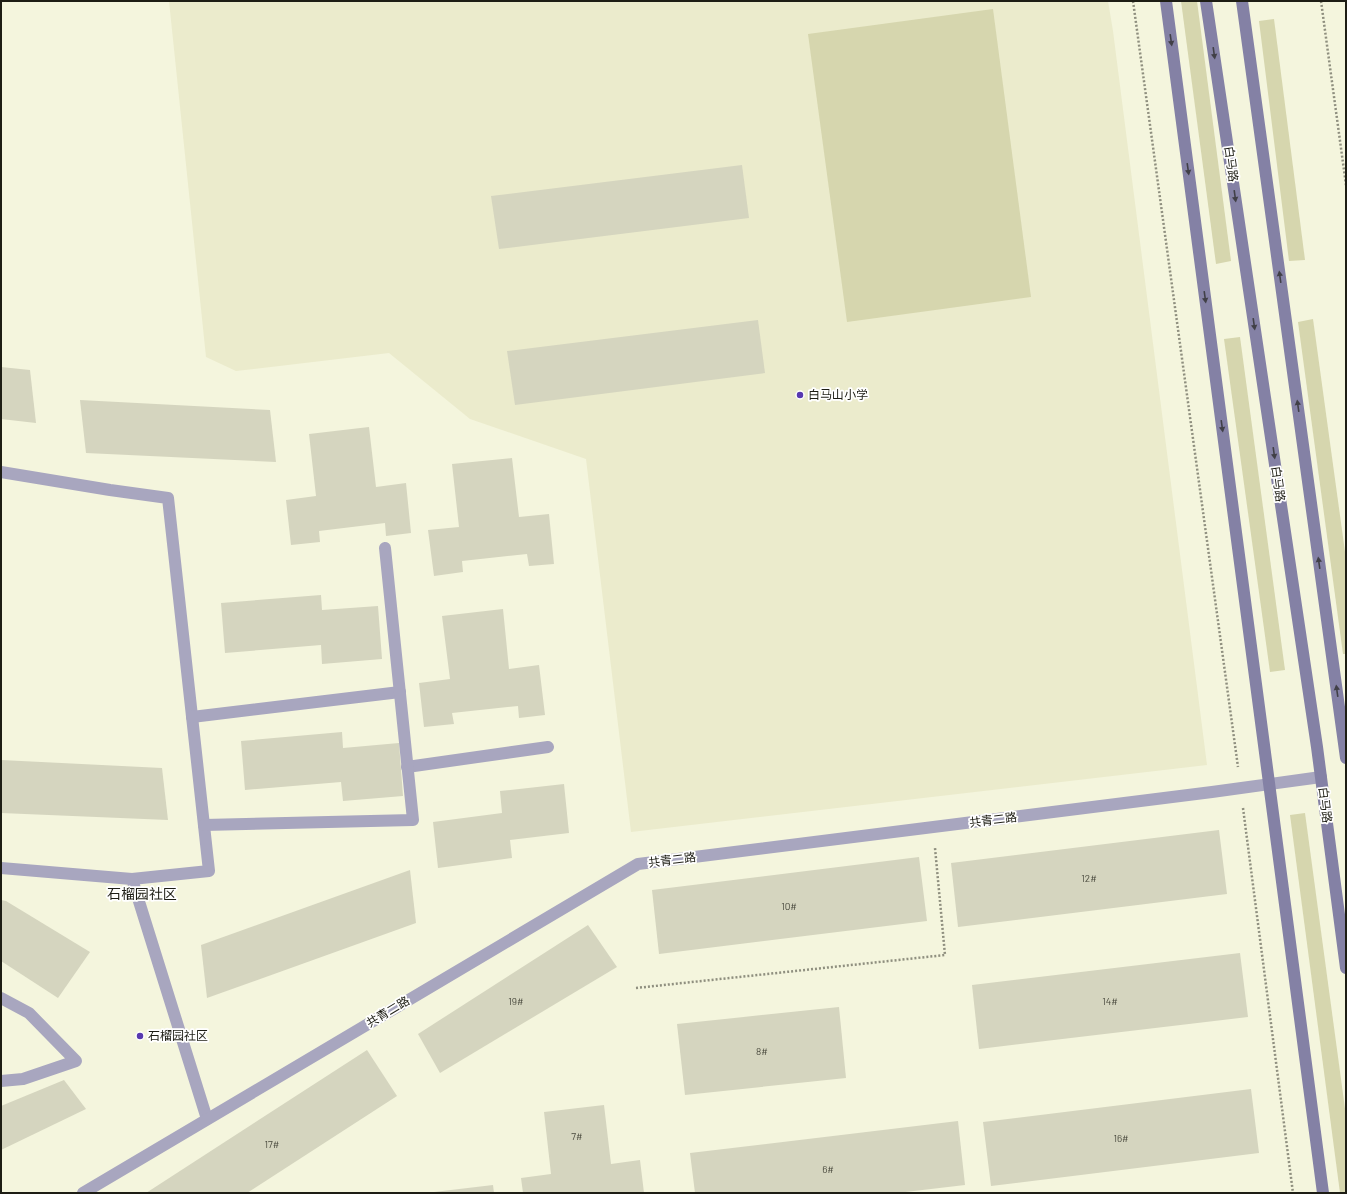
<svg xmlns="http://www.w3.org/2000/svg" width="1347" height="1194" font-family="Barlow,'Noto Sans SC',sans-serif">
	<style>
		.built { fill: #ebebcc }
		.green { fill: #d6d6ae }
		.building { fill: #d5d5bf }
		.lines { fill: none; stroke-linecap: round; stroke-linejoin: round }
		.path { stroke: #8f8f7f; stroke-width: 2.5; stroke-dasharray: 2 2; stroke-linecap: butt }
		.street { stroke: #a8a6bf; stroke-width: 12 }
		.secondary { stroke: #8481a5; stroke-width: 12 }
		.oneway { fill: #414047 }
		.poi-dot { fill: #5738b0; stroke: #fff; stroke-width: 1.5 }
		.labels { text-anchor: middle; stroke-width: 3.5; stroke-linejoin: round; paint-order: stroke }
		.number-label { font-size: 10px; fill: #4b4b3f }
		.street-label { font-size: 12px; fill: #1d1d14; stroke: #fff }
		.poi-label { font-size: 12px; fill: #1d1d14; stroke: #fff; text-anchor: start }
		.quarter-label { font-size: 14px; fill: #1d1d14; stroke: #fff }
	</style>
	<rect width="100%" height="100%" fill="#f4f5dd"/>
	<path class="built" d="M169,1H1108L1113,31L1207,765L631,832L586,459L470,419L389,353L236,371L206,357Z"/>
	<g class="green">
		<path d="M1181,1H1197L1231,261L1216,264Z"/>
		<path d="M993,9L1031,297L847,322L808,34Z"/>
		<path d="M1274,19L1305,260L1289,261L1259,21Z"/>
		<path d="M1313,319L1346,559V654H1343L1298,322Z"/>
		<path d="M1240,337L1285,670L1270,672L1224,339Z"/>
		<path d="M1305,813L1346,1116V1193H1340L1290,815Z"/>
	</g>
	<g class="building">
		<path d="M742,165L749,218L499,249L491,196Z"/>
		<path d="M758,320L765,373L515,405L507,351Z"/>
		<path d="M1,367L30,370L36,423L1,419Z"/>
		<path d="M80,400L270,410L276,462L86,453Z"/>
		<path d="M369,427L376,487L406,483L411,533L386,536L385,523L319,531L320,542L291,545L286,500L316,496L309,434Z"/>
		<path d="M512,458L519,517L549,514L554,564L529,566L527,554L462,561L463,572L434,576L428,530L459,527L452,464Z"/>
		<path d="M321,595L322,610L378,606L382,659L322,664L321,645L225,653L221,603Z"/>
		<path d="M503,609L509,669L539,665L545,715L519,718L518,706L452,713L454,724L424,727L419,683L450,679L442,616Z"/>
		<path d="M342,732L343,748L399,743L403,796L343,801L341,782L245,790L241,741Z"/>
		<path d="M1,760L162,768L168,820L1,813Z"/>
		<path d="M564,784L569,833L510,840L512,858L438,868L433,822L502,813L500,791Z"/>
		<path d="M1219,830L1227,894L958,927L951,863Z"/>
		<path d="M919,857L927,921L659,954L652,890Z"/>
		<path d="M410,870L416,923L207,998L201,945Z"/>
		<path d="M1,900L6,901L90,952L58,998L1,961Z"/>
		<path d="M588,925L617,967L440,1073L418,1034Z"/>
		<path d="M1240,953L1248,1017L979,1049L972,985Z"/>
		<path d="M839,1007L846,1078L685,1095L677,1024Z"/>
		<path d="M367,1050L397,1096L247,1193H146Z"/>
		<path d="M64,1080L86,1109L1,1150V1106Z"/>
		<path d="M1251,1089L1259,1153L991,1186L983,1122Z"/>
		<path d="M604,1105L611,1164L640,1160L644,1193H523L521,1178L551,1174L544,1112Z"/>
		<path d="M958,1121L965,1185L897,1193H695L690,1153Z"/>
		<path d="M493,1185L494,1193H434V1192Z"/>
	</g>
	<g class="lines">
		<g class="path">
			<path d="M1133,1L1238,767"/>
			<path d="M1321,1L1346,185"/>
			<path d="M1243,808L1293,1193"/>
			<path d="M636,988L945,955L935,848"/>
		</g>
		<g class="street">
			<path d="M1,472L110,490L168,498L209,871L132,879"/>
			<path d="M192,717L400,692"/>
			<path d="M407,767L548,747"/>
			<path d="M204,825L413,820L385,548"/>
			<path d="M1,868L132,879L207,1119"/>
			<path d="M1,998L29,1013L76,1061L23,1079L1,1081"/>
			<path d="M83,1193L638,864L1212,792L1321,777"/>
		</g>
		<g class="secondary">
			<path d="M1166,1L1323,1193"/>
			<path d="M1206,1L1317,747L1346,968"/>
			<path d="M1242,1L1346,758"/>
		</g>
	</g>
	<defs><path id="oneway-solid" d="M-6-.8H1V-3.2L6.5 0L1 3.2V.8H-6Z"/></defs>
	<g class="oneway">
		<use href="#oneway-solid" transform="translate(1171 40) rotate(82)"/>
		<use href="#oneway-solid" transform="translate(1214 53) rotate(82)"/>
		<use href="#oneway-solid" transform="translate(1188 169) rotate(82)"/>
		<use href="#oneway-solid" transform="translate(1235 196) rotate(82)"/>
		<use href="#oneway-solid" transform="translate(1280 277) rotate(-98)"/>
		<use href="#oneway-solid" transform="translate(1205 297) rotate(82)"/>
		<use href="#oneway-solid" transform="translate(1254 324) rotate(82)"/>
		<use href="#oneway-solid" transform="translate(1298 406) rotate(-98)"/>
		<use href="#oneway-solid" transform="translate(1222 426) rotate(82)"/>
		<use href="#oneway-solid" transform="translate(1274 453) rotate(82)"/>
		<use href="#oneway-solid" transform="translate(1319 563) rotate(-98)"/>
		<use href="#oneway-solid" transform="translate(1337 691) rotate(-98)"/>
	</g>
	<g class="poi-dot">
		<circle cx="800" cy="395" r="4"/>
		<circle cx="140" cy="1036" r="4"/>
	</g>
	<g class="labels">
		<g class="number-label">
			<text x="1089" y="882">12#</text>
			<text x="789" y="910">10#</text>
			<text x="516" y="1005">19#</text>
			<text x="1110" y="1005">14#</text>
			<text x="762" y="1055">8#</text>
			<text x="577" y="1140">7#</text>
			<text x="1121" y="1142">16#</text>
			<text x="272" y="1148">17#</text>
			<text x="828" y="1173">6#</text>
		</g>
		<g class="street-label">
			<text transform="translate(1231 164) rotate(82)" y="4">白马路</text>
			<text transform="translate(1278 484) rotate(82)" y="4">白马路</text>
			<text transform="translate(1325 805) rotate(83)" y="4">白马路</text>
			<text transform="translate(993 820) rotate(-7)" y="4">共青二路</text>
			<text transform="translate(672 860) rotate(-7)" y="4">共青二路</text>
			<text transform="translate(388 1012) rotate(-31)" y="4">共青二路</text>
		</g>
		<g class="poi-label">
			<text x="808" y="399">白马山小学</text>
			<text x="148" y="1040">石榴园社区</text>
		</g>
		<g class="quarter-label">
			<text x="142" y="899">石榴园社区</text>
		</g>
	</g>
	<rect width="1347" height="1194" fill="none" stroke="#1d1d14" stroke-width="4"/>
</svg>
